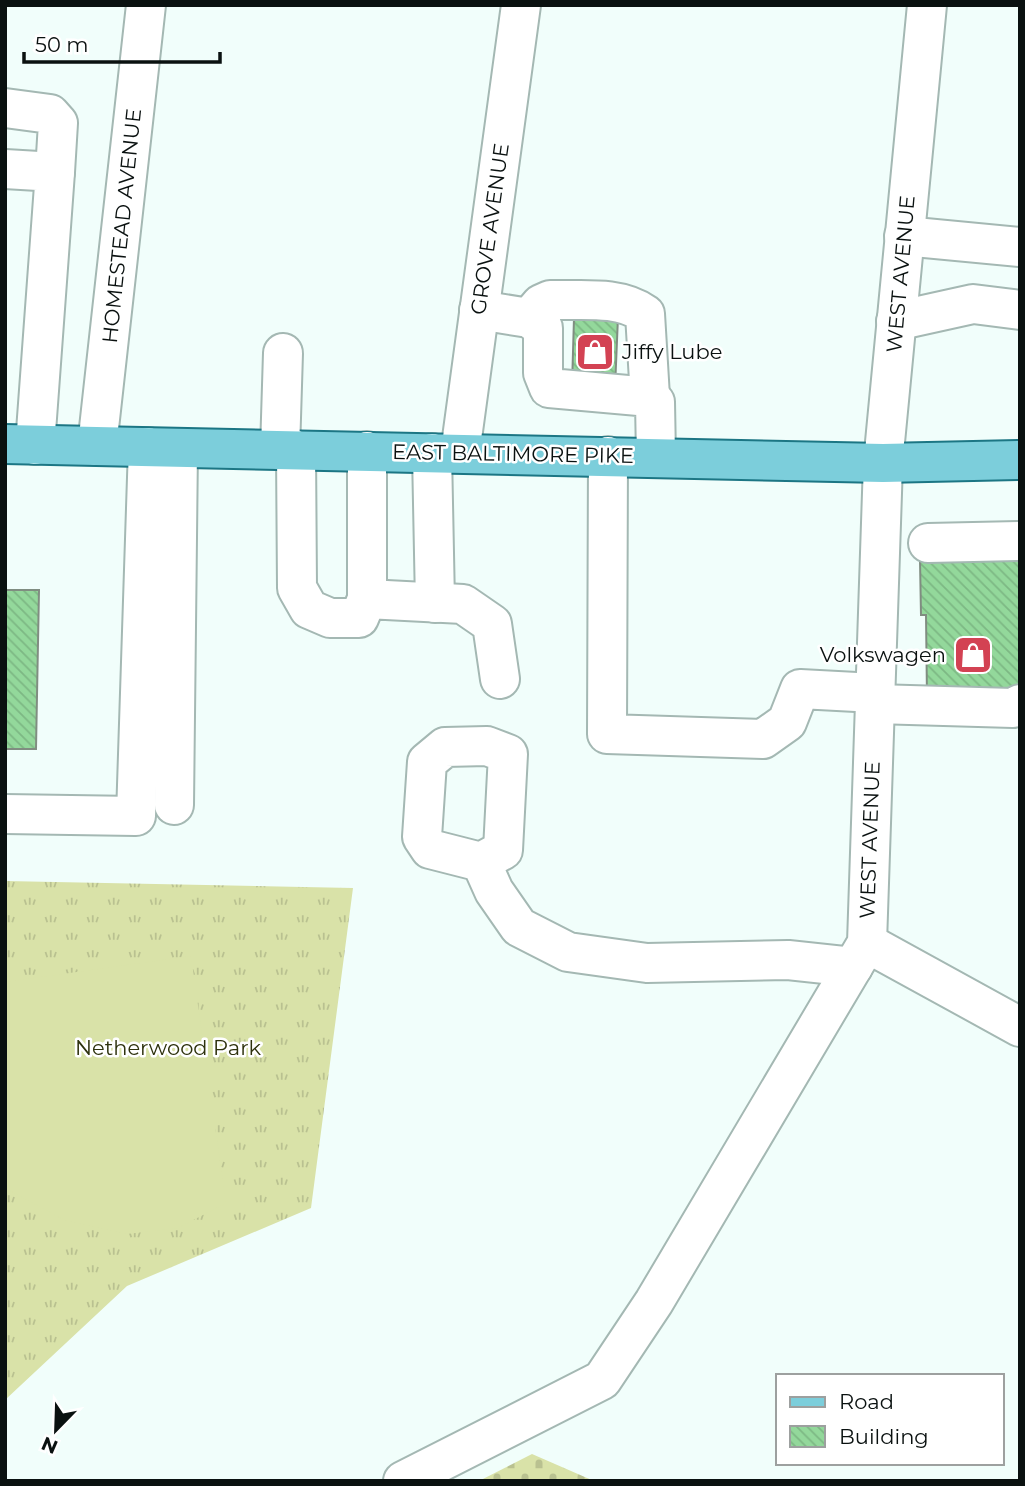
<svg xmlns="http://www.w3.org/2000/svg" width="1025" height="1486" font-family="Montserrat,sans-serif">
	<style>
		.grass { fill: url(#grass-tufts) }
		.cemetery { fill: url(#cemetery-stones) }
		.garden { fill: #d9e2a8 }
		.building { fill: url(#building-back-hatch); stroke: #808d81; stroke-width: 2 }
		.lines { fill: none; stroke-linecap: round; stroke-linejoin: round }
		.minor-casing { stroke: #a4b8b3; stroke-width: 42 }
		.major-casing { stroke: #1c7684; stroke-width: 42 }
		.minor { stroke: #fff; stroke-width: 38 }
		.major { stroke: #7ccedb; stroke-width: 38 }
		.labels { text-anchor: middle; stroke-width: 5; stroke-linejoin: round; paint-order: stroke }
		.street-label { font-size: 21px; fill: #0a1110; stroke: #fff }
		.poi-label { font-size: 21px; fill: #0a1110; stroke: #fff; text-anchor: start }
		.park-label { font-size: 21px; fill: #2e320d; stroke: #fff }
	</style>
	<defs>
		<pattern id="grass-tufts" width="24" height="20" patternUnits="userSpaceOnUse" patternTransform="scale(1.75)"><rect width="24" height="20" fill="#d9e2a8"/><path d="M3 7l-1-3M5 7V3M7 7l1-3M15 17l-1-3M17 17v-4M19 17l1-3" fill="none" stroke="#b9c190"/></pattern>
		<pattern id="cemetery-stones" width="16" height="16" patternUnits="userSpaceOnUse" patternTransform="scale(1.75)"><rect width="16" height="16" fill="#d9e2a8"/><path d="M2 7V4a2 2 0 0 1 4 0v3zM10 15v-3a2 2 0 0 1 4 0v3z" fill="#b9c190"/></pattern>
		<pattern id="building-back-hatch" width="6" height="6" patternUnits="userSpaceOnUse" patternTransform="scale(1.75)"><rect width="6" height="6" fill="#93d89b"/><path d="M-1 5l2 2M0 0l6 6M5-1l2 2" fill="none" stroke="#7db884"/></pattern>
	</defs>
	<rect width="100%" height="100%" fill="#f1fefb"/>
	<path class="grass" d="M5,881L353,888L311,1208L127,1286L5,1400Z"/>
	<path class="cemetery" d="M532,1454L594,1481H479Z"/>
	<path class="garden" d="M191,956L226,1203L178,1228L127,1234L64,1220L7,1189L5,982Z"/>
	<g class="building">
		<path d="M618,317L615,388L572,386L574,318Z"/>
		<path d="M1020,557L1019,694L927,697L926,615H921L920,560Z"/>
		<path d="M5,590H39L36,749H5Z"/>
	</g>
	<g class="lines">
		<defs>
			<g id="minor">
				<path d="M5,108L50,114L58,123L55,172"/>
				<path d="M5,169L55,172L35,445"/>
				<path d="M904,236L1020,247"/>
				<path d="M479,310L529,318L543,328V373L549,388L650,397L655,402L656,457"/>
				<path d="M529,318L541,304L550,300C580,301 619,295 645,314L650,397"/>
				<path d="M896,321L973,304L1020,310"/>
				<path d="M97,446L146,5"/>
				<path d="M280,450L283,353"/>
				<path d="M296,450L297,588L309,609L330,618H359L367,599L463,604L492,624L500,679"/>
				<path d="M367,451V599"/>
				<path d="M432,453L435,603"/>
				<path d="M460,453L521,5"/>
				<path d="M608,456L607,734L763,739L787,722L800,689L875,693"/>
				<path d="M928,543L1020,541"/>
				<path d="M875,704L1013,708L1020,704"/>
				<path d="M174,805L178,448"/>
				<path d="M5,814L136,816L148,447"/>
				<path d="M481,862L430,849L422,837L427,762L445,747L487,746L508,754L503,850L481,862L494,891L519,927L568,952L647,963L788,960L853,967"/>
				<path d="M867,943L1020,1027"/>
				<path d="M403,1481L602,1380L654,1302L867,943L883,463L927,5"/>
			</g>
			<path id="major" d="M5,444L883,463L1020,460"/>
		</defs>
		<use href="#minor" class="minor-casing"/>
		<use href="#major" class="major-casing"/>
		<use href="#minor" class="minor"/>
		<use href="#major" class="major"/>
	</g>
	<defs>
		<symbol id="shop-square" viewBox="-11 -11 22 22"><rect x="-9" y="-9" width="18" height="18" rx="4" fill="#d34253" stroke="#fff"/><path d="M-5-2.5h2.3a2.7 3.5 0 0 1 5.4 0H5L5.5 6h-11ZM-1.5-2.5h3a1.5 2.3 0 0 0-3 0Z" fill="#fff"/></symbol>
	</defs>
	<g fill-rule="evenodd">
		<use href="#shop-square" x="573" y="330" width="44" height="44"/>
		<use href="#shop-square" x="951" y="633" width="44" height="44"/>
	</g>
	<g class="labels">
		<g class="street-label">
			<text transform="translate(122 226) rotate(-84)" y="7">HOMESTEAD AVENUE</text>
			<text transform="translate(490 229) rotate(-82)" y="7">GROVE AVENUE</text>
			<text transform="translate(901 274) rotate(-85)" y="7">WEST AVENUE</text>
			<text transform="translate(513 454) rotate(1)" y="7">EAST BALTIMORE PIKE</text>
			<text transform="translate(870 840) rotate(-88)" y="7">WEST AVENUE</text>
		</g>
		<g class="poi-label">
			<text x="622" y="359">Jiffy Lube</text>
			<text x="946" y="662" text-anchor="end">Volkswagen</text>
		</g>
		<g class="park-label">
			<text x="168" y="1055">Netherwood Park</text>
		</g>
	</g>
	<rect width="1025" height="1486" fill="none" stroke="#0a1110" stroke-width="14"/>
	<rect x="776" y="1374" width="228" height="91" fill="#ffffff" stroke="#9da09f" stroke-width="2"/>
	<rect x="790" y="1397" width="35" height="10" fill="#7ccedb" stroke="#9da09f" stroke-width="2"/>
	<text x="839" y="1409" font-size="21" fill="#0a1110">Road</text>
	<rect x="790" y="1426" width="35" height="21" fill="url(#building-back-hatch)" stroke="#9da09f" stroke-width="2"/>
	<text x="839" y="1444" font-size="21" fill="#0a1110">Building</text>
	<g transform="translate(56 1430) rotate(203)" stroke="#ffffff" stroke-width="5" paint-order="stroke">
	<path d="M0-5L12 26L0 18L-12 26Z" fill="#0a1110"/>
	<text y="-10" font-size="19" font-weight="bold" text-anchor="middle" fill="#0a1110">N</text>
	</g>
	<path d="M24 52v10h196v-10" fill="none" stroke="#0a1110" stroke-width="3.5"/>
	<text x="35" y="52" font-size="21" fill="#0a1110" stroke="#ffffff" stroke-width="5" paint-order="stroke">50 m</text>
</svg>
